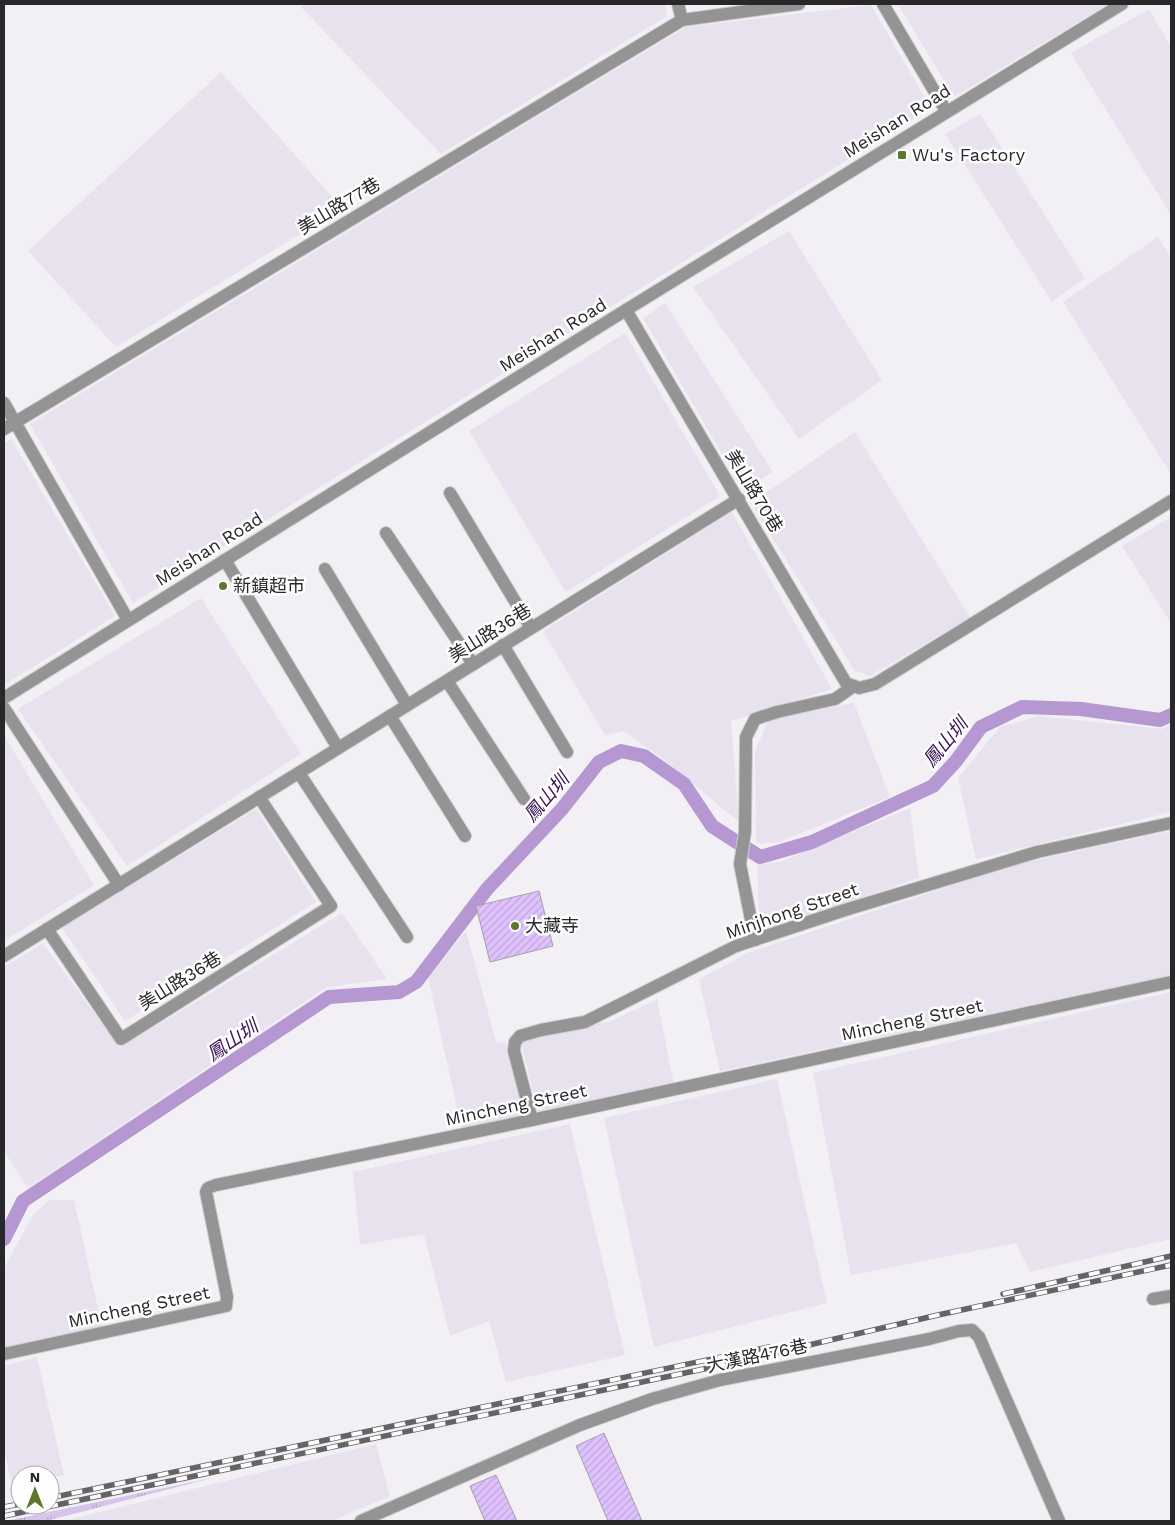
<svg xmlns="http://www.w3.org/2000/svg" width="1175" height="1525" font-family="'Work Sans','Noto Sans TC',sans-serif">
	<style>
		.built { fill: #e7e2ee }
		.grass { fill: url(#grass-tufts) }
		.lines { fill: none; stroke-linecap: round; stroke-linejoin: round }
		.canal { stroke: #b598d2; stroke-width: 14 }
		.building { fill: url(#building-hatch); stroke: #a3a1a5 }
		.minor-casing { stroke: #cecccf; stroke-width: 14 }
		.minor { stroke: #959495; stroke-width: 12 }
		.rail-casing { stroke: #646365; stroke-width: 5.5 }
		.rail { stroke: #fefeff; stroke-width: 4; stroke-dasharray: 11; stroke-linecap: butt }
		.poi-dot { fill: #5b772b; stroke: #fefeff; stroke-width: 2 }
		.labels { text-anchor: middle; stroke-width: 5; stroke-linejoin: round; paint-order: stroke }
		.street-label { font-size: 18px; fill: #282729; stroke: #fefeff }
		.poi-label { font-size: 18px; fill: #282729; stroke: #fefeff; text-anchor: start }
		.water-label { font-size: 19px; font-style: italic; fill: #3b1358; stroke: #fefeff }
	</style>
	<defs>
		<pattern id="grass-tufts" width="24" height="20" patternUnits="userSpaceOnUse" patternTransform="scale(1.25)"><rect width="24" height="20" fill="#d7c4ec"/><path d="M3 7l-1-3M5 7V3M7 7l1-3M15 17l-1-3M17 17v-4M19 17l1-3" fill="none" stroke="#b9a8ca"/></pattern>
		<pattern id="building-hatch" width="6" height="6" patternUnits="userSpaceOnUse" patternTransform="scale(1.25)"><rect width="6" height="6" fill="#dfc1fe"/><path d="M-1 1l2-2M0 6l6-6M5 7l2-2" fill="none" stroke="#bfa6da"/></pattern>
	</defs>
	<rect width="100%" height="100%" fill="#f2f0f4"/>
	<g class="built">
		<path d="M305,4H665L667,16L441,154L301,7Z"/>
		<path d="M898,4H1108L954,97Z"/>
		<path d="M871,5L931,108L133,603L30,424L686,27Z"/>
		<path d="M1149,9L1171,47V215L1071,53Z"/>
		<path d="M221,72L342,208L116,347L28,251Z"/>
		<path d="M980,114L1085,278L1052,302L945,134Z"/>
		<path d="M789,231L882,380L799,439L693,287Z"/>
		<path d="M1158,237L1171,258V474L1063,302Z"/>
		<path d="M665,303L773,472L743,490L643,318Z"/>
		<path d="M625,333L720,496L566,592L469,431Z"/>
		<path d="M855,432L970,617L870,676L855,671L751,503Z"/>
		<path d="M11,439L115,616L4,685V444Z"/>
		<path d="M732,512L832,689L731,721L739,822L662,758L623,731L605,735L543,631Z"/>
		<path d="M1171,517V623L1122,546Z"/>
		<path d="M201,598L301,754L127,866L18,709Z"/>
		<path d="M854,703L890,797L777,843H756L755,751L769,720Z"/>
		<path d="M1039,716L1162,729L1171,725V813H1167L976,859L958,778L1000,727Z"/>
		<path d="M4,735L94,885L4,941Z"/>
		<path d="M910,808L919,878L760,932L757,865L780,862Z"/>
		<path d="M256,809L316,902L125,1021L62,928Z"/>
		<path d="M1171,831V975L720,1071L699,979L750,952L1014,865Z"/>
		<path d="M342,913L387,979L327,987L28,1188L4,1151V967L43,943L120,1048Z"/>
		<path d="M466,931L496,1042L506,1043L526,1117L462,1130L428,977Z"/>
		<path d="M1171,992V1239L1030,1272L1016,1243L851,1275L813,1073Z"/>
		<path d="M657,999L674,1085L538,1113L521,1041L528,1037L612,1021Z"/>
		<path d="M777,1079L827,1303L654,1347L604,1118Z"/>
		<path d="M570,1124L625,1355L506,1382L489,1321L450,1336L424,1234L360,1245L353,1172Z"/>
		<path d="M50,1200H74L102,1327L4,1347V1268L33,1215Z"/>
		<path d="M37,1357L64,1475L50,1478V1475H20V1483L12,1485L4,1450V1366Z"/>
		<path d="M376,1444L390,1496L332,1521H64Z"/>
	</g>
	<path class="grass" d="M212,1478L46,1521H6Z"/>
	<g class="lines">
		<path class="canal" d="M4,1239L23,1201L329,997L399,992L416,982L487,889L562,809L599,762L621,751L644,756L684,784L712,826L760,857L812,842L933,786L956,761L981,727L1022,707L1081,709L1160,720L1171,715"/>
	</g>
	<g class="building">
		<path d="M539,891L553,946L490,962L476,906Z"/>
		<path d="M604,1433L642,1521H608L576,1446Z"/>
		<path d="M496,1475L517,1521H485L470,1486Z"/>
	</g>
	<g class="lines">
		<defs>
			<g id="minor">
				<path d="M883,4L946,111"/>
				<path d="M682,20L799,4"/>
				<path d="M626,310L846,683L859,688L875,684L1171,501"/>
				<path d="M4,403L128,620"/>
				<path d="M4,429L682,20L678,4"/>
				<path d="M450,493L531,628"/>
				<path d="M386,533L473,664"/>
				<path d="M225,560L338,748"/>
				<path d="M325,569L407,705"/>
				<path d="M503,645L567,752"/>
				<path d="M447,681L524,799"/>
				<path d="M4,698L626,310L1122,4"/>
				<path d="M4,708L119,885"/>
				<path d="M390,716L465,836"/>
				<path d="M299,773L407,937"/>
				<path d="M47,929L121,1039L331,906L259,797"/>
				<path d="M755,940L740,864L745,832L746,737L755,719L777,712L835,699L854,686"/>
				<path d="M4,956L739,499"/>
				<path d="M532,1120L514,1051L515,1042L520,1036L541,1030L585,1022L736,946L845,910L1037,852L1171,823"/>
				<path d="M1153,1299L1171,1296"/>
				<path d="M4,1354L226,1306L227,1297L206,1192L208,1188L216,1185L532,1120L1171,982"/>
				<path d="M361,1521L580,1425L652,1399L720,1380L929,1339L959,1331L972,1330L979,1337L1059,1521"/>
			</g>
		</defs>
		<use href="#minor" class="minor-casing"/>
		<use href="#minor" class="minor"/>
		<defs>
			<g id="rail">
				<path d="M1003,1294L1171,1256"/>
				<path d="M50,1498L769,1347"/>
				<path d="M4,1507L20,1504"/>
				<path d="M4,1516L723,1365L938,1315L1171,1265"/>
			</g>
		</defs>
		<use href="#rail" class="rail-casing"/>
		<use href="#rail" class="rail"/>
	</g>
	<g class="poi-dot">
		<rect x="897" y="150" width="10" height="10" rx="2.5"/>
		<circle cx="223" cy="586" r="5"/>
		<circle cx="515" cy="926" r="5"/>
	</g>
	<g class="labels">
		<g class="street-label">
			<text transform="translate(897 121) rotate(-32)" y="6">Meishan Road</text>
			<text transform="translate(339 206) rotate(-31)" y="6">美山路77巷</text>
			<text transform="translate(553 335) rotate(-32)" y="6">Meishan Road</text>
			<text transform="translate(754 491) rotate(59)" y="6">美山路70巷</text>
			<text transform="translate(209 549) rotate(-32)" y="6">Meishan Road</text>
			<text transform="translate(490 633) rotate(-32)" y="6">美山路36巷</text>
			<text transform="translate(792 911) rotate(-19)" y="6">Minjhong Street</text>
			<text transform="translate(180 981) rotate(-32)" y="6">美山路36巷</text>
			<text transform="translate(912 1020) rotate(-12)" y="6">Mincheng Street</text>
			<text transform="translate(516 1105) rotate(-12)" y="6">Mincheng Street</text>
			<text transform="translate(139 1307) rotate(-12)" y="6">Mincheng Street</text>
			<text transform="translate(757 1356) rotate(-12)" y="6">大漢路476巷</text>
		</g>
		<g class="poi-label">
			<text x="912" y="161">Wu's Factory</text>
			<text x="233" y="592">新鎮超市</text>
			<text x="525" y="932">大藏寺</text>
		</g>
		<g class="water-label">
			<text transform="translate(945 742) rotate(-50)" y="7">鳳山圳</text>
			<text transform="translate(546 797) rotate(-49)" y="7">鳳山圳</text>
			<text transform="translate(232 1040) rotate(-34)" y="7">鳳山圳</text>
		</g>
	</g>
	<rect width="1175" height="1525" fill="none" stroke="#282729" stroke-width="10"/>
	<g transform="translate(35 1490)"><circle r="24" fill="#fefeff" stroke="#a8a8a9"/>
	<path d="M0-4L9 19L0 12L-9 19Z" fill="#5b772b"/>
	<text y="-8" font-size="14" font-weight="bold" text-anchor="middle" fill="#282729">N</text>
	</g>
</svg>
